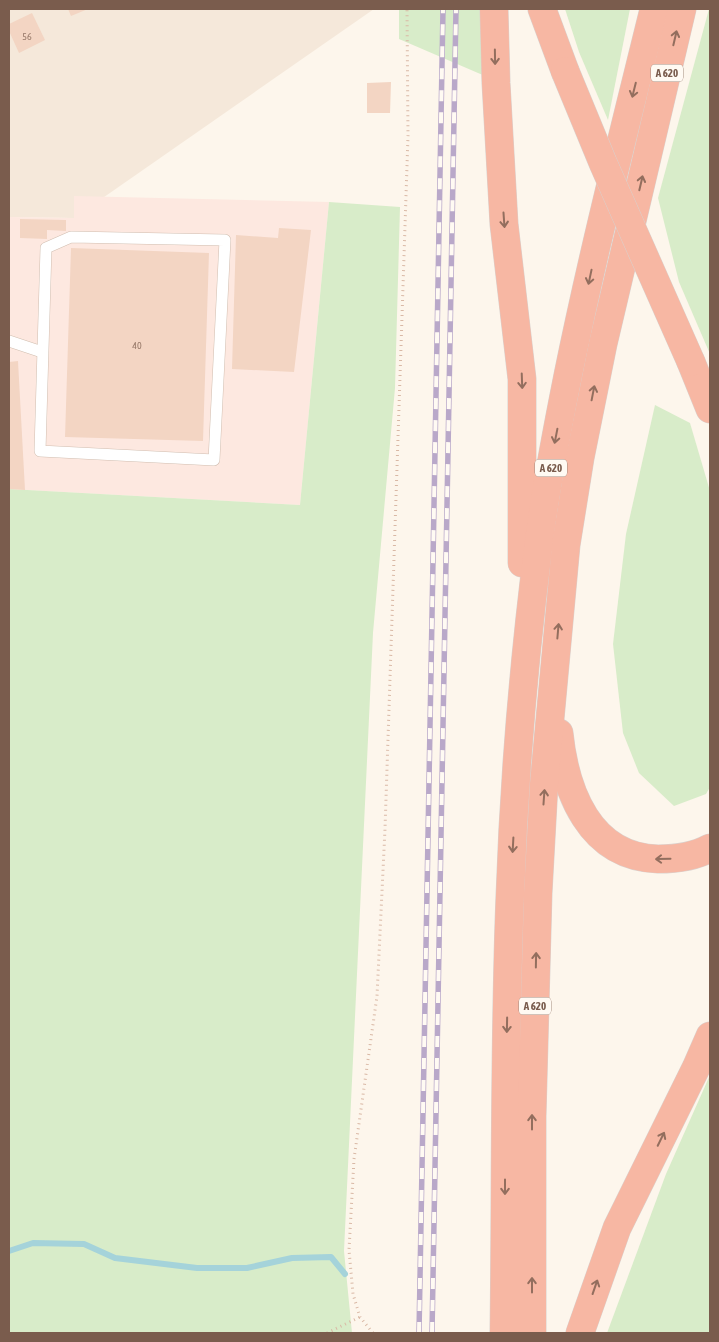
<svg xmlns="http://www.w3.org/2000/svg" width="719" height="1342" font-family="'Asap Condensed',sans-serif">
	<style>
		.residential { fill: #f5e8da }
		.commercial { fill: #fde8e0 }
		.green { fill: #d8ecc9 }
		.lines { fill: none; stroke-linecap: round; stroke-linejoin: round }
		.stream { stroke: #a5d3da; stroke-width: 6 }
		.building { fill: #f3d5c3 }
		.service-casing { stroke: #d1beb0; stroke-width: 12 }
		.motorway-casing { stroke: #dad1cd; stroke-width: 29 }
		.path { stroke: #d9b8a5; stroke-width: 3; stroke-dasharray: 1 4; stroke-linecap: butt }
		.service { stroke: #fff; stroke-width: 11 }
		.motorway { stroke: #f7b7a3; stroke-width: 28 }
		.rail-casing { stroke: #b9a8c9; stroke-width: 5.5 }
		.rail { stroke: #fffaf3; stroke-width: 4; stroke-dasharray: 11; stroke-linecap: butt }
		.motorway-bridge-casing { stroke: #dad1cd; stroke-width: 29; stroke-linecap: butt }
		.motorway-bridge { stroke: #f7b7a3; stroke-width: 28 }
		.oneway { stroke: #936e5e }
		.labels { text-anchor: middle; stroke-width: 4.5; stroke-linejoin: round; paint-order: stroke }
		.number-label { font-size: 10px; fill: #987a6a }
		.shield { fill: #fffaf3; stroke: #a28b7f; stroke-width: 1 }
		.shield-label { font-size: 11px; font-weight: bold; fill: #7a5c4d }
	</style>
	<rect width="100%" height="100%" fill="#fdf6ec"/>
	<path class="residential" d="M9,9H374L74,218L9,217Z"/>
	<path class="commercial" d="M74,196L329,202L300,505L9,489V217L74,218Z"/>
	<g class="green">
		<path d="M399,9H484L485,76L399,39Z"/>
		<path d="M565,9H630L608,120L579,52Z"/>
		<path d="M709,9H710V354L679,282L658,198Z"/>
		<path d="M329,202L400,207L395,388L373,633L344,1251L352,1333H9V489L300,505Z"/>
		<path d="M655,405L690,423L710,491V787L706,794L674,806L639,773L623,733L613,644L626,534Z"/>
		<path d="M710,1075V1333H607L666,1174Z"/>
	</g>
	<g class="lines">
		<path class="stream" d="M9,1251L33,1243L84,1244L115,1258L197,1268H247L292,1258L331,1257L345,1274"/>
	</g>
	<g class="building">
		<path d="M68,9H88L71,16Z"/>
		<path d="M32,13L45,40L19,53L9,31V24Z"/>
		<path d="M391,82L390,113H367V83Z"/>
		<path d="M20,219L66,220V231L47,230V239L20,238Z"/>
		<path d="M279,228L311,230L294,372L232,369L236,235L278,238Z"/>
		<path d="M71,248L209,253L203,441L65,437Z"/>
		<path d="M18,361L25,490L9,489V362Z"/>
	</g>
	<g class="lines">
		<defs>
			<g id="service">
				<path d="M71,237L225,240L214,460L40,451L46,248Z"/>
				<path d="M9,341L42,352"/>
			</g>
			<g id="motorway">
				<path d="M494,9L496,83L504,224L522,379V563"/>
				<path d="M542,9L565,71"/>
				<path d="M691,362L710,409"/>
				<path d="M559,733C565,791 589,857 658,859C676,859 694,857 710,848"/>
				<path d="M504,1333C506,1188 504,1042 510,896C514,778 524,659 539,541C546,485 557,430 568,375C593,252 624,131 654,9"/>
				<path d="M532,1333V1116L538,893L544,784L566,545L580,458L603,344L682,9"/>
				<path d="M580,1333L617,1228L696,1068L710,1036"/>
			</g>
		</defs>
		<use href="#service" class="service-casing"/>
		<use href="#motorway" class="motorway-casing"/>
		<g class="path">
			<path d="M327,1333L360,1317"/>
			<path d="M373,1333L360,1317L353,1294L349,1250L354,1159L377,996L385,829L408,136L407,9"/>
		</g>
		<use href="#service" class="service"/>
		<use href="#motorway" class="motorway"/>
		<defs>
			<g id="rail">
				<path d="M419,1333L443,9"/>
				<path d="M432,1333L456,9"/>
			</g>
		</defs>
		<use href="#rail" class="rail-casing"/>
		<use href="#rail" class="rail"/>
		<defs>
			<path id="motorway-bridge" d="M565,71L603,163L691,362"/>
		</defs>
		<use href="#motorway-bridge" class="motorway-bridge-casing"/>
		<use href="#motorway-bridge" class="motorway-bridge"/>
	</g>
	<defs><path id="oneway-shaft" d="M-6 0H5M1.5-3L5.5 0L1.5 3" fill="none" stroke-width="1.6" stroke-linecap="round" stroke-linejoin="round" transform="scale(1.25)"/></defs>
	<g class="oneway">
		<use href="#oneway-shaft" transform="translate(675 38) rotate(-77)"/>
		<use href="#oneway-shaft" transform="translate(495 57) rotate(89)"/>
		<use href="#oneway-shaft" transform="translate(634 90) rotate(104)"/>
		<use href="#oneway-shaft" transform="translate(641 183) rotate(-77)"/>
		<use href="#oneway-shaft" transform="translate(504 220) rotate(86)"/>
		<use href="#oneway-shaft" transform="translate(590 277) rotate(102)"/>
		<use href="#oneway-shaft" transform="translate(522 381) rotate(88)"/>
		<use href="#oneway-shaft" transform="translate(593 393) rotate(-79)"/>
		<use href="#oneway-shaft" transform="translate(556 436) rotate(101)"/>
		<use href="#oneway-shaft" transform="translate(558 631) rotate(-85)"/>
		<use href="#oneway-shaft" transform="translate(544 797) rotate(-86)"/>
		<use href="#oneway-shaft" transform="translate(513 845) rotate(93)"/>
		<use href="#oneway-shaft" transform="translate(663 859) rotate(179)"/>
		<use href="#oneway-shaft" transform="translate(536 960) rotate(-89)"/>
		<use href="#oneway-shaft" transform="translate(507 1025) rotate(91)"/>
		<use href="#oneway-shaft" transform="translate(532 1122) rotate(-90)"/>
		<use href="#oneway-shaft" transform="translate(661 1139) rotate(-64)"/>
		<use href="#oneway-shaft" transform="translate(505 1187) rotate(90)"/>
		<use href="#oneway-shaft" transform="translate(532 1285) rotate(-90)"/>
		<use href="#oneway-shaft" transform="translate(595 1287) rotate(-71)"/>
	</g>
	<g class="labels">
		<g class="number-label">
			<text x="27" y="40">56</text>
			<text x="137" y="349">40</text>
		</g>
		<g class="shield">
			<rect x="651" y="64.5" width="32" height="17" rx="4"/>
			<rect x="535" y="459.5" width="32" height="17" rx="4"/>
			<rect x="519" y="997.5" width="32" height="17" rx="4"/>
		</g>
		<g class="shield-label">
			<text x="667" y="77">A 620</text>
			<text x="551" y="472">A 620</text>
			<text x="535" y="1010">A 620</text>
		</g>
	</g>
	<rect width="719" height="1342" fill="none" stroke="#7a5c4d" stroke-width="20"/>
</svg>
